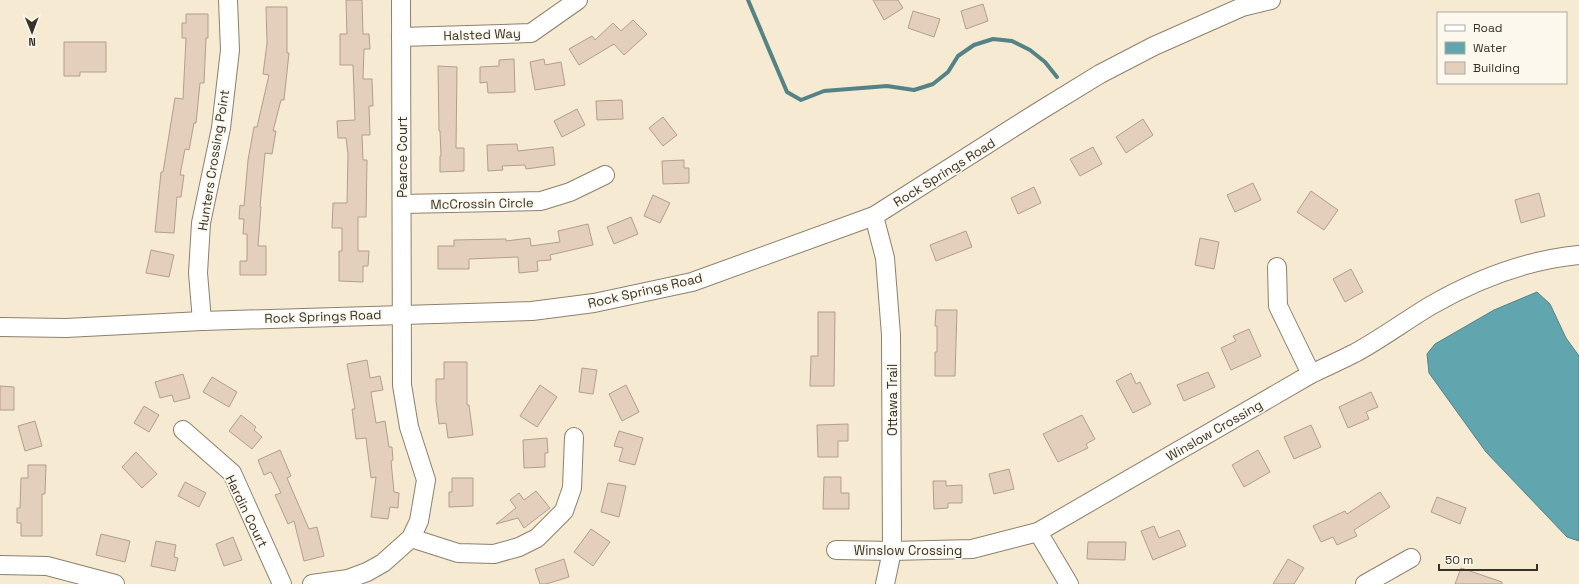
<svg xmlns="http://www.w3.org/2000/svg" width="1579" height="584" font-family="'Space Grotesk',sans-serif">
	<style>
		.water { fill: #61a6ae; stroke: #548386 }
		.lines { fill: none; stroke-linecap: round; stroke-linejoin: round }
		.stream { stroke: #548386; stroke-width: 4 }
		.building { fill: #e4cfbd; stroke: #b29e8d }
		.minor-casing { stroke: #8d816c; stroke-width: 20 }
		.minor { stroke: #fff; stroke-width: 18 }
		.labels { text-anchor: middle; stroke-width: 3.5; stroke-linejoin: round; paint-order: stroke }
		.street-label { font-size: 13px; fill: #363229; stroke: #fdf8ee }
	</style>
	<rect width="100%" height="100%" fill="#f6ead2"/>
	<path class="water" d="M1537,292L1550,304L1566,338L1579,356V541L1567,537L1486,452L1429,373L1427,354L1435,344L1494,310Z"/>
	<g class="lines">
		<path class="stream" d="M748,0L787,92L801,100L824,91L887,86L914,90L933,84L948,72L958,56L974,45L993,39L1012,41L1030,50L1045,62L1057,77"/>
	</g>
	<g class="building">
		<path d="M346,0H362L363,34H369L370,49H364L363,79H372L373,106H369L370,135H362L363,160H367L366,217H358V251H369L368,266H363V282L339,281V251H342V228H332L333,203H347L348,154L346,138H338L337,121L355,120L353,65H340V34H347Z"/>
		<path d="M873,0H898L903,8L884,20Z"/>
		<path d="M983,4L988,21L966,29L961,11Z"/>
		<path d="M266,7H287V53H289L284,100H281L273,131H276L272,154L265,153L260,207H261L258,246H266V275H240V261H247V234H243L244,219H239L240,205L244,206L248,160L254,127H257L269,75L263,74L267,43Z"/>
		<path d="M913,11L940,19L934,37L908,28Z"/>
		<path d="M186,14H208V38H206L204,83H200L196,123H194L189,150L185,149L180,175H184L181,197H177L174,233L155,232L161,172H163L175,98L183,99L186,38H182V23H186Z"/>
		<path d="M633,20L647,34L624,55L614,44L579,65L569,49L592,36L595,40L613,23L621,31Z"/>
		<path d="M64,42H106V72H80V76H64Z"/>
		<path d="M514,59L515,92L488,93L487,82L480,83V67L499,66V60Z"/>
		<path d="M544,59L545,65L561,62L565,85L535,90L530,62Z"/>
		<path d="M438,66L457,67L456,148H464V171L440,172V156H441L440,131H439Z"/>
		<path d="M622,100L623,119L597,120L596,101Z"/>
		<path d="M577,109L585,125L562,137L554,121Z"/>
		<path d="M663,117L677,135L663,146L649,128Z"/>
		<path d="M1143,119L1153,135L1126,153L1116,137Z"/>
		<path d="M517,144L518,151L553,147L555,165L526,169L525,165L502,166L503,170L488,171L487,145Z"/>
		<path d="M1093,147L1102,164L1080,176L1070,159Z"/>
		<path d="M684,160V168H689V183L663,184L662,161Z"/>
		<path d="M1253,183L1261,200L1235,212L1227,195Z"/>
		<path d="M1034,187L1041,203L1018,214L1011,198Z"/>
		<path d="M1311,191L1338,210L1324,230L1297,212Z"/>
		<path d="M1539,193L1545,216L1521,223L1515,200Z"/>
		<path d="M653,195L670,203L660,223L644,216Z"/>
		<path d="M631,217L638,234L614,244L607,227Z"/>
		<path d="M588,224L593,245L550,255L551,260L537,261L538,271L519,273L518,257L469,259V269H438V246H454V240L506,239V241L530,238L531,246L560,242L558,231Z"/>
		<path d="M966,231L972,247L936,261L930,245Z"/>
		<path d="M1200,238L1219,242L1214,269L1195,265Z"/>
		<path d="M151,250L174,255L169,277L146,273Z"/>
		<path d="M1351,269L1363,292L1345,302L1333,279Z"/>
		<path d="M936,310H957L955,376H935V352H937V326H935Z"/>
		<path d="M818,312H835L834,386H810L811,356H818Z"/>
		<path d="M1249,329L1261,356L1231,370L1221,348L1236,341L1233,336Z"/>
		<path d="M367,360L370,378L380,376L383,390L371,392L376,423L385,421L389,447H392L393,460L391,461L394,492L399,493L398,508L390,507L388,519L371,517L376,477L371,478L366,438L356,439L352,409H355L347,364Z"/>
		<path d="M444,362H467V405H469L473,435L448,438L446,423L439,424L436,401V379H444Z"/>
		<path d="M582,368L597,370L593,394L579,392Z"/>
		<path d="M1208,372L1215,387L1184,401L1177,385Z"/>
		<path d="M1131,373L1136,384L1140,382L1151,404L1133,413L1116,381Z"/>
		<path d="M183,374L190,398L174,402L172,395L160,398L155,382Z"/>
		<path d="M212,377L237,392L229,407L203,392Z"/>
		<path d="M540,385L557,397L537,427L520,416Z"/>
		<path d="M626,385L639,412L622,421L609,394Z"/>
		<path d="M0,386L14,387V410H0Z"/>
		<path d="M1371,392L1378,407L1366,412L1369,419L1348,428L1339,407Z"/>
		<path d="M144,406L159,415L149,432L134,423Z"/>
		<path d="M241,415L256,427L254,430L262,437L252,449L229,431Z"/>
		<path d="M1082,415L1095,439L1086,444L1088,448L1058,462L1043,434Z"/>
		<path d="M35,421L42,446L25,451L18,426Z"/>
		<path d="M848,424V441H838V457H818L817,425Z"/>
		<path d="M1311,425L1321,447L1294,459L1284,437Z"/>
		<path d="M619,431L643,438L635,465L619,461L623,448L614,446Z"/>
		<path d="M547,438L548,453H545V467L524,468L523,440Z"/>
		<path d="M280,450L291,476L287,478L309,529L317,527L324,556L304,561L294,521L288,524L275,495L281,493L271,472L264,475L258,460Z"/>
		<path d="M1258,450L1270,472L1244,487L1232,465Z"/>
		<path d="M136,452L157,474L142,488L122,467Z"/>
		<path d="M28,465H46L45,494H42V536H21V523H17V508H20L21,478H28Z"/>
		<path d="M1009,469L1014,489L994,494L989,474Z"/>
		<path d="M824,477H841V493H849V509H823Z"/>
		<path d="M452,478H473V506L449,507V492H452Z"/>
		<path d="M933,481H946V486L962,485V503H948V508L934,509Z"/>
		<path d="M185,482L206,493L199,507L178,496Z"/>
		<path d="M608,483L626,486L619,517L601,512Z"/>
		<path d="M536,491L550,508L524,528L518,518L496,524L516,508L510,500L519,493L524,500Z"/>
		<path d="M1380,492L1390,507L1354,530L1357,536L1337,545L1333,537L1321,542L1313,526L1345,511L1347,514Z"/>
		<path d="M1437,497L1466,508L1460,524L1431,512Z"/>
		<path d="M1154,526L1159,538L1179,530L1186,546L1153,560L1141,531Z"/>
		<path d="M591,529L610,542L593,566L574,552Z"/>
		<path d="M101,534L130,541L125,562L96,555Z"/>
		<path d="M233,537L242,560L224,566L216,544Z"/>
		<path d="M156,541L176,545L174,557L178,558L175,571L151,566Z"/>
		<path d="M1088,542H1126L1125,560L1087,559Z"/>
		<path d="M564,559L569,577L546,584H540L535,569Z"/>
		<path d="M1288,559L1304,568L1294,584H1273Z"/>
		<path d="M1461,568L1502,582V584H1455Z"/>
	</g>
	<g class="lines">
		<defs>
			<g id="minor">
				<path d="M401,37L531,33L578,0"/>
				<path d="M402,204L541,201L570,192L605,175"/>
				<path d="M874,216L885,258L891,335L892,551L885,584"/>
				<path d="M1277,267L1278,306L1311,374"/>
				<path d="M202,321L198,273L201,223L221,128L230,50L228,0"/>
				<path d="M0,327L66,328L202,321L532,311L594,303L692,282L874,216L1038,112L1100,74L1154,46L1242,7L1271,0"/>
				<path d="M183,430L232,473L282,584"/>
				<path d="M1038,532L1069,584"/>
				<path d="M411,538L458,553L494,554L519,547L537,538L564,511L572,488L574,437"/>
				<path d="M836,550L892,551L972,549L1038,532L1311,374C1326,367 1341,360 1355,353C1381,339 1405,321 1430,306C1475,280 1527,260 1579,255"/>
				<path d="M0,565L47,566L115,584"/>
				<path d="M312,584L348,579L367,572L383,563L411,538L419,521L426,480L409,427L402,385L401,0"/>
				<path d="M1365,584L1411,558"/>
			</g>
		</defs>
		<use href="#minor" class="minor-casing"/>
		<use href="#minor" class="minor"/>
	</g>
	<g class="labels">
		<g class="street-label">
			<text transform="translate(482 34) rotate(-2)" y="5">Halsted Way</text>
			<text transform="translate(402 157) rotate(-90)" y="5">Pearce Court</text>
			<text transform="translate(213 160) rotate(-81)" y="5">Hunters Crossing Point</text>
			<text transform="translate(944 172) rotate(-32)" y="5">Rock Springs Road</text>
			<text transform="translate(482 203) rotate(-1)" y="5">McCrossin Circle</text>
			<text transform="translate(645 290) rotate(-13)" y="5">Rock Springs Road</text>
			<text transform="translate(323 316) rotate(-2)" y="5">Rock Springs Road</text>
			<text transform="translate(892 400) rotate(-90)" y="5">Ottawa Trail</text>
			<text transform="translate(1214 430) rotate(-30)" y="5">Winslow Crossing</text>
			<text transform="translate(247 511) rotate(64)" y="5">Hardin Court</text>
			<text x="908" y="555">Winslow Crossing</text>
		</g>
	</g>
	<rect x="1437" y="12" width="130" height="72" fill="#fdf8ee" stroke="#ada99f"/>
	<rect x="1445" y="25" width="20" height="6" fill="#ffffff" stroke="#ada99f"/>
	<text x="1473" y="32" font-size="12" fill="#363229">Road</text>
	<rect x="1445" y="42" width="20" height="12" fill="#61a6ae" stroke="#ada99f"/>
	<text x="1473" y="52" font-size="12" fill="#363229">Water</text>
	<rect x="1445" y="62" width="20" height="12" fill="#e4cfbd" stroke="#ada99f"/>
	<text x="1473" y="72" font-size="12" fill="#363229">Building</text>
	<g transform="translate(32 32) rotate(179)" stroke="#fdf8ee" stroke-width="3" paint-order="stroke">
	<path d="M0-3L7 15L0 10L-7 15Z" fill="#363229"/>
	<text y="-6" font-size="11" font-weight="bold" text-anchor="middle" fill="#363229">N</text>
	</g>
	<path d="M1439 564v6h98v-6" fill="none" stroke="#363229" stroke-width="2"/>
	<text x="1445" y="564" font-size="12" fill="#363229" stroke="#fdf8ee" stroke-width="3" paint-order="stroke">50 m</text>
</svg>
